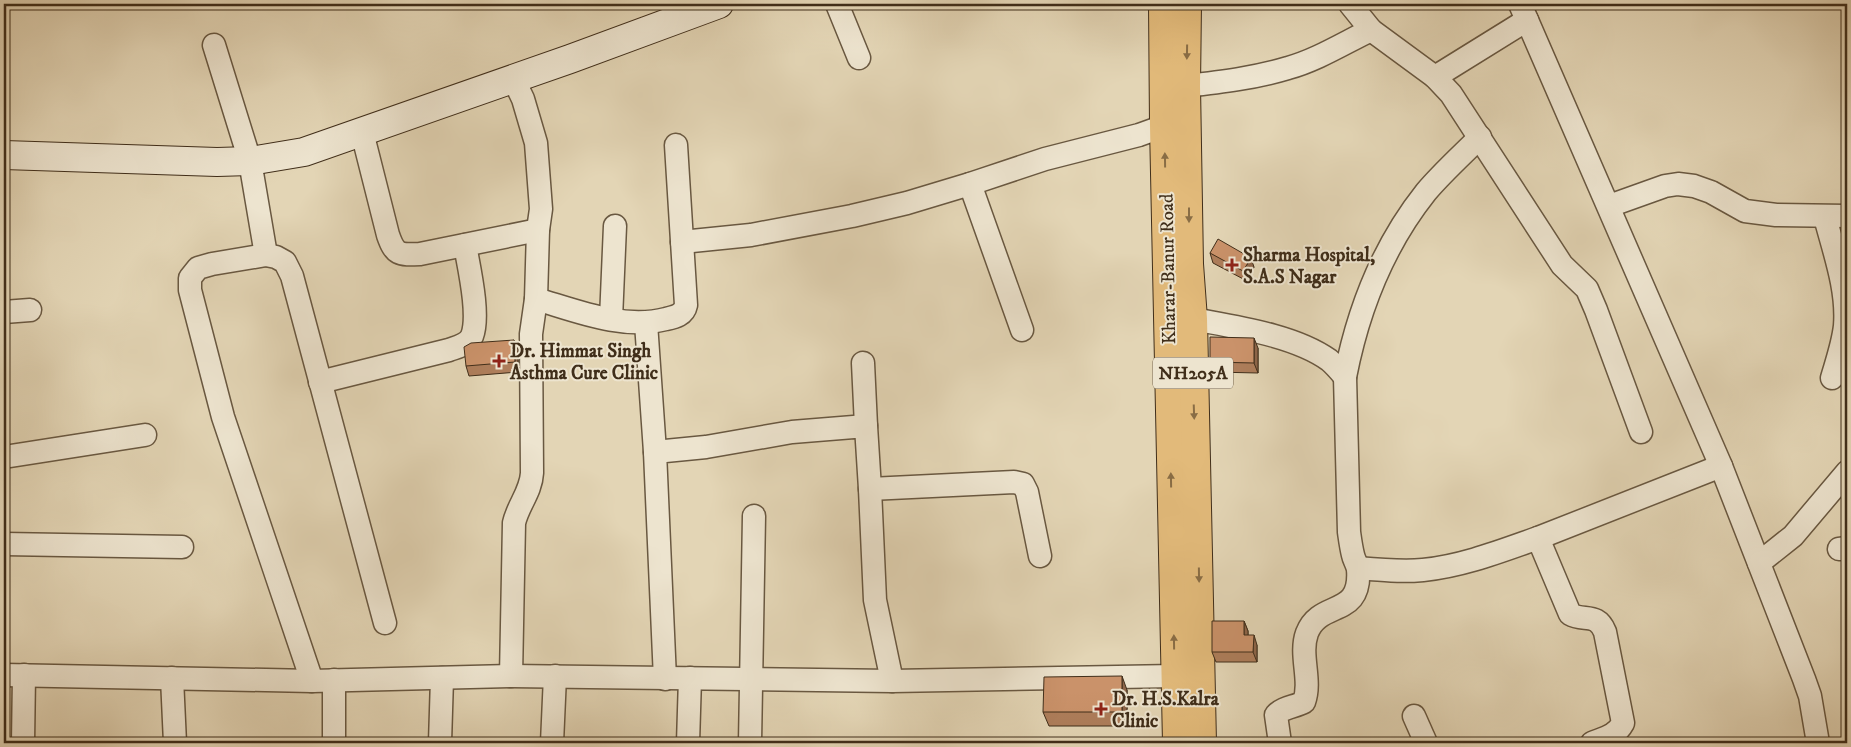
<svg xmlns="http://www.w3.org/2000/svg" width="1851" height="747" font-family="'IM FELL DW Pica',serif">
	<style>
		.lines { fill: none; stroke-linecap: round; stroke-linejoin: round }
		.street-casing { stroke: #695841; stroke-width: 25 }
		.secondary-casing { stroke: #402e1a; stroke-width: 30 }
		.highway-casing { stroke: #402e1a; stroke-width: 30 }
		.street { stroke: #ede4cf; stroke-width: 22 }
		.secondary { stroke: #ede4cf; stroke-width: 28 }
		.highway { stroke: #e2ba7a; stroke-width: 28 }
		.wall { fill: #ae7e5b; stroke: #402e1a }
		.shaded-wall { fill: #8d664a; stroke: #402e1a }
		.building { fill: #ca926a; stroke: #402e1a }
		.oneway { fill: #896d45 }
		.poi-dot { fill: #8f2418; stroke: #ede4cf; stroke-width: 2 }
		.labels { text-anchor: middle; stroke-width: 4; stroke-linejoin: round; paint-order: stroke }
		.shield { fill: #ede4cf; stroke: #746550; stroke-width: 1 }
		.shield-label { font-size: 18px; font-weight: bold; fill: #402e1a }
		.poi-label { font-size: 19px; font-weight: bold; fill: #402e1a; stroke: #ede4cf; text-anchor: start }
		.street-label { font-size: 19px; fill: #402e1a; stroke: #ede4cf }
	</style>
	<rect width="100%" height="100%" fill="#e3d5b5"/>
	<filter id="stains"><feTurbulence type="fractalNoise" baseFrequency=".004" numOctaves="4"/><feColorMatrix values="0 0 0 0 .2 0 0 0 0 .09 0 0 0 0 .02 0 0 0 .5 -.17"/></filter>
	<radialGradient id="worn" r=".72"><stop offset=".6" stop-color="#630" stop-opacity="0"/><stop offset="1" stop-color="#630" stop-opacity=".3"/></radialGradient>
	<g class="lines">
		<defs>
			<g id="street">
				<path d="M837,4L859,58"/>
				<path d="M1350,4L1371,30L1435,77L1451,94L1562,265L1587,289L1596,310L1641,432"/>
				<path d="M1520,4L1721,466L1804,679L1810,696L1818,743"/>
				<path d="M214,45L250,161L266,255"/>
				<path d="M1435,77L1527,20"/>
				<path d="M1186,86C1221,82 1255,78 1288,68C1317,60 1344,43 1371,30"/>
				<path d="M362,132L388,235C395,255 399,255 420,254L538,230"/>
				<path d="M970,184L1022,330"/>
				<path d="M1609,206L1665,186L1678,184L1694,186L1711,192L1745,211L1776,215L1847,216"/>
				<path d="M1825,217C1834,252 1848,289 1845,326C1843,344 1837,361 1832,378"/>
				<path d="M682,242L751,235L852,216L907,203L970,184L1045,159L1139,135L1164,126"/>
				<path d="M536,299C577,311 623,330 666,319C675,317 684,315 686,305L676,145"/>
				<path d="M4,312L30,310"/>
				<path d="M611,319L615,226"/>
				<path d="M1193,319C1235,327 1294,335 1329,360C1335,365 1340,371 1345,377C1358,310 1383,246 1426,192C1442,173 1462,155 1480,137"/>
				<path d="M646,323L655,452"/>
				<path d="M863,363L866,426"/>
				<path d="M320,382L449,350C457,347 468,345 472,336C480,315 469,268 465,245"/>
				<path d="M4,457L145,435"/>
				<path d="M870,489L1014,482L1023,484L1027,492L1040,556"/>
				<path d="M1538,538L1721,466"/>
				<path d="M4,544L182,547"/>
				<path d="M1839,549L1847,548"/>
				<path d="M1759,563L1793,536L1847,472"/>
				<path d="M1358,568C1380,570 1401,572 1423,570C1463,566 1501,551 1538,538L1570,614C1584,622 1597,612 1605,632L1623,723C1616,736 1604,738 1592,743"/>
				<path d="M4,675L312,681L511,676L892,681L1175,676"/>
				<path d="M511,676L514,523C518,505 531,492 532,473L531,334L536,299L538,230L541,209L536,143L523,99L513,78"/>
				<path d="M172,678L175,743"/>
				<path d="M665,679L655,452L706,447L792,432L866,426L870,489L875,600L892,681"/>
				<path d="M312,681L223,417L190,290V278L198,268L212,264L266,255L276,257L285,262L292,276L385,623"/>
				<path d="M1414,716L1426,743"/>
				<path d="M23,743L24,675"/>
				<path d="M334,743V680"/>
				<path d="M440,743L442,678"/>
				<path d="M552,743L555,676"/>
				<path d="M688,743L690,678"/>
				<path d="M750,743L754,516"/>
				<path d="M1280,743L1276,715C1283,707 1295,707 1304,702C1312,680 1299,655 1307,633C1320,599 1362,619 1358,569C1357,564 1354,560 1353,555C1351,547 1350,539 1349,532L1345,377"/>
			</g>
			<path id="secondary" d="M4,155L217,162L250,161L304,152L570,59L719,4"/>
			<g id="highway">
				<path d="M1163,4L1164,126L1177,743"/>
				<path d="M1187,4L1186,86L1189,264L1193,319L1202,743"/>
			</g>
		</defs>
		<use href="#street" class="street-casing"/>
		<use href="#secondary" class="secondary-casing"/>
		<use href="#highway" class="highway-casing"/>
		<use href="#street" class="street"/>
		<use href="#secondary" class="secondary"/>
		<use href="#highway" class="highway"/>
	</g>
	<g class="wall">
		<path d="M1210,253L1254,267L1247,281L1213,263Z"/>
		<path d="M514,340L518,350V372L469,376L466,366Z"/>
		<path d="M1258,348V373L1213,372L1210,362Z"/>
		<path d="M1244,621L1248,631V635L1257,645V662H1216L1212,652Z"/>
		<path d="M1127,690V726H1049L1043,712Z"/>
	</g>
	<g class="shaded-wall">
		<path d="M1251,258L1254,267L1247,281L1243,271Z"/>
		<path d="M1254,338L1258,348V373L1254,363Z"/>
		<path d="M514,340L518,350V372L515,362Z"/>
		<path d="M1244,621L1248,631V645L1244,635Z"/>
		<path d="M1254,635L1257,645V662L1253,652Z"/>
		<path d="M1122,676L1127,690V726L1122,712Z"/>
	</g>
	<g class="building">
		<path d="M1218,239L1251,258L1243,271L1210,253Z"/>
		<path d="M1210,337L1254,338V363L1210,362Z"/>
		<path d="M514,340L515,362L466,366L464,347L471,343Z"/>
		<path d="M1212,621H1244V635H1254L1253,652H1212Z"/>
		<path d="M1122,676V712H1043L1044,677Z"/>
	</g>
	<defs><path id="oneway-solid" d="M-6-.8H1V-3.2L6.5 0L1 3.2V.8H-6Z" transform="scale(1.25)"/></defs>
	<g class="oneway">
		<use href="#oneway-solid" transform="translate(1187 52) rotate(91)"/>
		<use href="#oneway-solid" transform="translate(1165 160) rotate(-91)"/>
		<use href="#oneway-solid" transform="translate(1189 215) rotate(90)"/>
		<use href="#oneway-solid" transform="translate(1194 412) rotate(88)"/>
		<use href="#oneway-solid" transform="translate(1171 480) rotate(-91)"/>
		<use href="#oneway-solid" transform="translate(1199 575) rotate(89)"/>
		<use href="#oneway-solid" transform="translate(1174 642) rotate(-91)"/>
	</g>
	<g class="poi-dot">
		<path d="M1229.5 257.5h5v5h5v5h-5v5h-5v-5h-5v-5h5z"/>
		<path d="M496.5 353.5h5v5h5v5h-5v5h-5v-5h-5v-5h5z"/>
		<path d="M1098.5 701.5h5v5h5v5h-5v5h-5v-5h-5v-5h5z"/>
	</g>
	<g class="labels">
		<rect class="shield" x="1153" y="357.5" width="80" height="31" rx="4"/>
		<g class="shield-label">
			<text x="1193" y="379">NH205A</text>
		</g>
		<g class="poi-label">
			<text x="1243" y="261">Sharma Hospital,<tspan x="1243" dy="22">S.A.S Nagar</tspan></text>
			<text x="510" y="357">Dr. Himmat Singh<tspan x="510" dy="22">Asthma Cure Clinic</tspan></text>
			<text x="1112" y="705">Dr. H.S.Kalra<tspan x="1112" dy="22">Clinic</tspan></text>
		</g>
		<g class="street-label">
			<text transform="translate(1167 269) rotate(-91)" y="7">Kharar-Banur Road</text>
		</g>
	</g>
	<rect width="1851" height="747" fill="none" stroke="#e3d5b5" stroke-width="20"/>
	<rect x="5" y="5" width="1841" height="737" fill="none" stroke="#402e1a" stroke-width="2.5"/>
	<rect x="10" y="10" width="1831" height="727" fill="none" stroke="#402e1a"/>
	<rect width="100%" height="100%" filter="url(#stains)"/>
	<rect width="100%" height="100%" fill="url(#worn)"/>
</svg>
